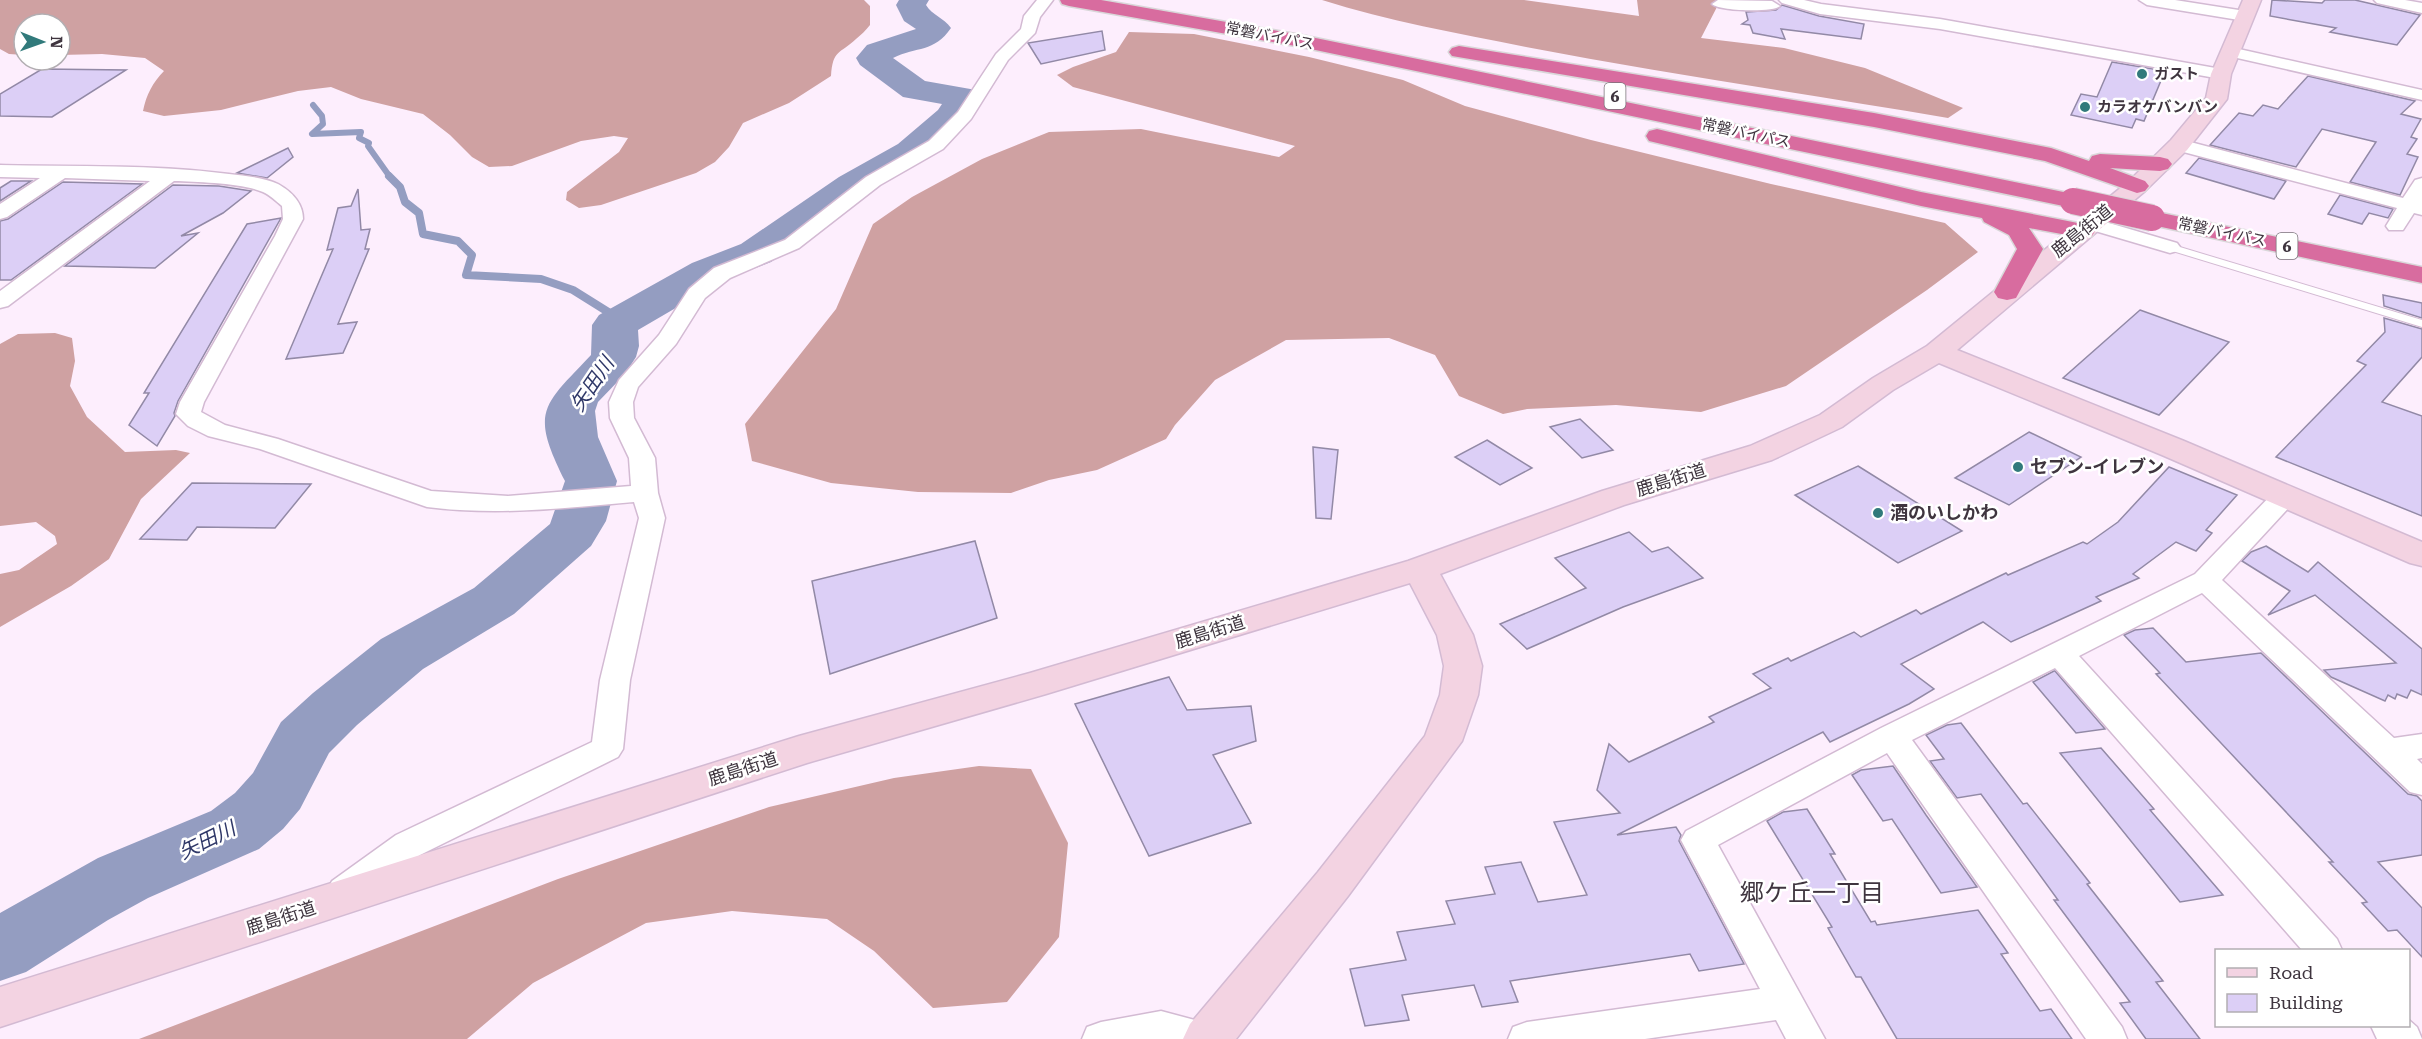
<svg xmlns="http://www.w3.org/2000/svg" width="2422" height="1039" font-family="'Roboto Serif','Noto Sans JP',serif">
	<style>
		.forest { fill: #cfa1a2 }
		.lines { fill: none; stroke-linecap: round; stroke-linejoin: round }
		.stream-far1 { stroke: #949dc1; stroke-width: 6 }
		.stream { stroke: #949dc1; stroke-width: 8 }
		.river { fill: #949dc1; fill-rule: evenodd }
		.building { fill: #dccff6; stroke: #9289a6; stroke-width: 1.5 }
		.lane-casing { stroke: #d3bad3; stroke-width: 2 }
		.street-casing { stroke: #d3bad3; stroke-width: 3 }
		.secondary-casing { stroke: #d3bad3; stroke-width: 3 }
		.highway-casing { stroke: #d9d7d9; stroke-width: 3 }
		.lane { fill: #fff; fill-rule: evenodd }
		.street { fill: #fff; fill-rule: evenodd }
		.secondary { fill: #f3d3e2; fill-rule: evenodd }
		.highway { fill: #d86c9f; fill-rule: evenodd }
		.highway-bridge-casing { stroke: #d9d7d9; stroke-width: 28; stroke-linecap: butt }
		.highway-bridge { stroke: #d86c9f; stroke-width: 26 }
		.poi-dot { fill: #317a7b; stroke: #fff; stroke-width: 2 }
		.labels { text-anchor: middle; stroke-width: 5; stroke-linejoin: round; paint-order: stroke }
		.far-street-label { font-size: 15px; fill: #3f353f; stroke: #fff }
		.far-poi-label { font-size: 15px; font-weight: bold; fill: #3f353f; stroke: #fff; text-anchor: start }
		.shield { fill: #fff; stroke: #797279; stroke-width: 1.5 }
		.shield-label { font-size: 16px; font-weight: bold; fill: #3f353f }
		.street-label { font-size: 18px; fill: #3f353f; stroke: #fff }
		.poi-label { font-size: 18px; font-weight: bold; fill: #3f353f; stroke: #fff; text-anchor: start }
		.water-label { font-size: 20px; font-style: italic; fill: #2f3868; stroke: #fff }
		.near-neighbourhood-label { font-size: 24px; fill: #3f353f; stroke: #fff }
	</style>
	<rect width="100%" height="100%" fill="#fdeefd"/>
	<g class="forest">
		<path d="M0,0H864L870,6V25C866,30 861,35 856,39C839,55 833,49 831,76L789,103L743,123L729,147L715,162L696,173L601,205L579,208L566,200L567,192L619,152L628,138L614,136L581,141L512,166L489,167L472,157L450,135L423,114L361,99L331,87L298,91L221,110L164,116L143,111C146,95 153,82 164,71L145,58L102,54L60,55V24H24V55L9,54L0,49Z"/>
		<path d="M1322,0H1524L1639,16L1637,0H1738L1718,5L1701,38L1784,48L1865,68L1963,108L1948,118C1807,94 1666,74 1526,47C1457,33 1388,21 1322,0Z"/>
		<path d="M1129,32L1194,34L1309,57L1403,80L1465,106L1591,140L1771,184L1945,223L1978,252L1927,290L1786,386L1701,412L1616,405L1527,409L1503,414L1459,396L1435,355L1389,338L1286,340L1215,380L1175,425L1166,439L1097,470L1049,480L1011,493L918,492L831,483L752,461L745,424L836,309L873,224L912,197L982,159L1049,132L1141,129L1279,157L1295,146L1073,87L1057,75L1073,67L1116,52Z"/>
		<path d="M55,333L72,338L75,361L70,386L87,417L125,452L176,450L190,453L141,499L109,559L71,586L0,627V574L19,570L57,544L55,536L36,522L0,526V344L18,334Z"/>
		<path d="M979,766L1031,769L1068,843L1059,937L1007,1002L933,1008L874,951L827,919L732,911L646,923L533,983L467,1039H139L558,879L769,807L894,778Z"/>
	</g>
	<g class="lines">
		<path class="stream-far1" d="M313,105L322,116L323,124L312,134L361,132L359,138L369,143L368,146L390,177"/>
		<path class="stream" d="M389,176L400,187L405,202L419,213L423,234L458,241L472,255L466,275L541,279L573,290L621,320"/>
		<path class="river" d="M899,0H929L926,5C932,15 944,18 951,28C934,53 917,46 893,58L925,81L976,90L981,97L964,125L924,160L867,193L771,262L722,281L638,330L639,346L636,357L625,374L598,402L595,411L598,437L617,481L606,521L591,546L514,614L423,669L357,725L329,753L300,809L283,829L259,849L148,898L108,920L26,972L0,981V913L98,858L211,811L235,793L253,773L281,722L313,693L381,639L474,588L550,524L565,481C530,411 542,407 591,355L592,325L599,315L692,263L741,244L839,177L898,144L938,110L942,104L903,97L860,65L856,58L867,45L916,29L904,21L896,5Z"/>
	</g>
	<g class="building">
		<path d="M2272,0L2322,3L2325,0H2355L2420,15L2397,45L2330,32L2336,28L2270,16Z"/>
		<path d="M1782,5L1819,16L1864,24L1861,39L1781,29L1785,39L1753,33L1750,25L1742,24L1748,20L1746,12L1776,10Z"/>
		<path d="M1102,31L1105,50L1041,64L1028,43Z"/>
		<path d="M2112,62L2165,71L2144,121L2136,119L2132,128L2071,115L2081,94L2097,97Z"/>
		<path d="M42,69L126,70L52,117L0,116V94Z"/>
		<path d="M2308,76L2415,101L2401,114L2421,119L2411,137L2417,139L2407,154L2418,157L2400,195L2350,182L2376,142L2322,129L2296,167L2210,145L2239,113L2253,116L2263,105L2278,109Z"/>
		<path d="M288,148L293,157L267,178L237,173Z"/>
		<path d="M2199,158L2286,181L2274,199L2186,173Z"/>
		<path d="M11,181H31L0,201V188Z"/>
		<path d="M63,182L142,184L11,280H0V221L8,219Z"/>
		<path d="M173,185L219,186L251,191L223,213L181,236L198,233L155,268L65,266Z"/>
		<path d="M358,189L361,230L370,229L365,249H369L338,324L357,322L343,353L286,359L333,249L327,250L338,208L351,206Z"/>
		<path d="M2340,195L2393,209L2388,218L2369,213L2362,224L2328,214Z"/>
		<path d="M281,218L178,401L174,413L175,416L157,446L129,425L149,393H144L247,224Z"/>
		<path d="M2383,295L2422,303V318L2384,306Z"/>
		<path d="M2140,310L2229,342L2159,415L2063,378Z"/>
		<path d="M2384,318L2422,329V357L2382,402L2422,416V516L2276,457L2366,365L2357,361L2385,332Z"/>
		<path d="M1580,419L1613,450L1582,458L1550,427Z"/>
		<path d="M2029,432L2081,457L2009,505L1955,478Z"/>
		<path d="M1487,440L1532,468L1500,485L1455,457Z"/>
		<path d="M1313,447L1338,450L1331,519L1316,518Z"/>
		<path d="M1858,466L1962,531L1898,563L1795,495Z"/>
		<path d="M2169,467L2237,495L2206,530L2212,533L2196,551L2176,542L2133,574L2139,578L2096,597L2101,601L2011,642L1983,622L1901,664L1934,689L1909,704L1830,742L1823,732L1617,835L1676,827L1681,835L1679,841L1744,964L1699,971L1690,954L1510,981L1518,1002L1482,1007L1474,985L1402,995L1409,1020L1365,1026L1350,969L1406,960L1397,932L1455,924L1446,901L1495,894L1485,867L1521,862L1538,902L1587,895L1554,822L1620,813L1597,790L1609,744L1629,762L1714,722L1709,717L1771,688L1753,674L1788,658L1791,661L1854,632L1861,637L1916,610L1921,614L2006,573L2008,575L2083,542L2087,544L2118,522Z"/>
		<path d="M192,483L311,484L275,528L197,527L187,540L140,539Z"/>
		<path d="M1629,532L1652,552L1668,547L1703,578L1623,607L1527,649L1500,624L1586,588L1555,558Z"/>
		<path d="M975,541L997,618L830,674L812,581Z"/>
		<path d="M2266,546L2308,572L2318,562L2422,649V695L2411,690L2407,698L2397,694L2395,699L2388,695L2385,701L2331,677L2324,670L2396,663L2315,595L2268,615L2290,591L2242,561L2251,552Z"/>
		<path d="M2153,628L2186,662L2261,653L2408,794L2417,796L2422,801V855L2378,862L2422,908V957L2397,930L2388,931L2362,903L2367,902L2329,862H2333L2156,674L2160,673L2124,635L2135,630Z"/>
		<path d="M2054,671H2055L2105,729L2076,733L2033,682Z"/>
		<path d="M1169,677L1187,710L1251,706L1256,741L1213,755L1251,823L1149,856L1075,704Z"/>
		<path d="M1961,723L2023,804L2027,803L2090,883L2087,884L2163,981L2156,982L2200,1039H2146L2120,1003L2130,1002L2054,900H2058L1981,794L1957,798L1930,761L1944,759L1926,735L1947,725Z"/>
		<path d="M2101,748L2154,809L2150,810L2223,895L2180,902L2060,753Z"/>
		<path d="M1893,766L1926,815L1977,887L1941,893L1892,819L1883,821L1852,775L1861,770Z"/>
		<path d="M1807,809L1835,854H1830L1871,922L1875,921L1877,925L1978,910L2008,953L2001,954L2040,1011L2051,1009L2072,1039H1897L1861,977H1856L1828,928L1832,927L1767,821L1783,812Z"/>
	</g>
	<g class="lines">
		<defs>
			<path id="lane" d="M2170,244L2422,320V327L2166,249V245Z"/>
			<g id="street">
				<path d="M1037,0H1053L1040,17L1035,33L1008,60L971,119L943,149L880,185L799,248L730,278L705,298L676,344L638,387L633,402L634,418L655,458L658,493L665,518L630,680L623,749L618,757L420,855L358,901L345,905L332,901L327,891L332,881L396,835L592,742L600,680L639,518L634,502C565,508 497,516 427,507L260,449L208,436L188,426L176,414L180,402L275,236L283,219L282,206C276,201 270,195 263,192C242,183 198,182 174,181L8,306L0,308V291L150,181L65,178L7,217L0,219V204L40,178L0,177V165C76,167 153,164 229,174C245,176 263,177 278,184C292,192 303,203 303,219L204,402L201,412L225,425L278,439L431,491L508,496L631,486L629,458L610,418L609,402L619,380L659,335L689,289L714,268L785,240L866,177L929,141L958,112L996,54L1021,29L1024,16Z"/>
				<path d="M1718,0L1772,1L1780,6C1773,13 1719,11 1712,4Z"/>
				<path d="M1779,0H1804L1821,4L1940,19L2221,69L2229,74L2221,79L1940,29L1820,14L1782,3Z"/>
				<path d="M2139,0H2175L2245,11L2253,16L2245,21L2147,5Z"/>
				<path d="M2374,0H2405L2422,3V13L2377,3Z"/>
				<path d="M2230,47L2422,90V100L2224,55L2222,52Z"/>
				<path d="M2179,139L2403,198L2415,180L2422,178V215L2414,213L2403,230H2389L2386,226L2397,208L2172,149L2170,145L2172,141Z"/>
				<path d="M2092,218L2177,243L2180,247L2177,251L2170,253L2085,228L2082,224L2085,220Z"/>
				<path d="M2285,488L2294,490L2298,496L2294,502L2222,580L2394,738L2422,734V758L2417,759L2422,764V795L2410,792L2202,593L2079,656L2337,939L2342,950H2302L2055,668L1912,740L2122,1027L2127,1039H2086L1887,753L1718,845L1825,1039H1786L1776,1020L1645,1039H1508L1513,1027L1527,1022L1760,989L1681,840L1686,831L1881,728L2195,574L2276,490Z"/>
				<path d="M1161,1011L1221,1027L1226,1039H1082L1087,1027L1101,1022Z"/>
				<path d="M2408,1019L2417,1027L2422,1039H2377L2371,1026H2408Z"/>
			</g>
			<path id="secondary" d="M2243,0H2261L2231,74L2227,99L2187,150L2145,191L1957,350L2184,441L2422,542V566L2410,563L2162,455L1939,363L1893,390L1842,427L1772,460L1624,505L1440,574L1473,635L1482,666L1478,695L1462,741L1348,896L1236,1039H1183L1190,1024L1318,872L1425,736L1440,695L1444,666L1437,635L1410,583L1046,694L807,763L0,1027V987L799,736L1030,673L1408,561L1602,491L1750,446L1820,415L1873,378L1927,346L2129,181L2171,140L2206,98L2211,74Z"/>
			<g id="highway">
				<path d="M1060,0H1101L1301,35L2073,194L2082,196L2085,201L2082,206L2073,208L1301,47L1069,6L1062,4Z"/>
				<path d="M1459,46L1874,113L2051,148L2089,161L2092,156L2100,154L2160,157L2168,159L2172,164L2168,169L2160,171L2110,168L2145,181L2149,186L2145,191L2137,193L2045,161L1874,127L1452,56L1449,52L1452,48Z"/>
				<path d="M1657,129L1921,192L2083,224L2092,226L2095,231L2092,236L2083,238L2029,228L2043,249L2016,298L2007,300L1998,298L1994,292L2017,249L2009,235L1984,222L1982,218L1921,206L1649,141L1646,136L1649,131Z"/>
				<path d="M2152,211L2422,267V283L2143,223L2140,218L2143,213Z"/>
			</g>
		</defs>
		<use href="#lane" class="lane-casing"/>
		<use href="#street" class="street-casing"/>
		<use href="#secondary" class="secondary-casing"/>
		<use href="#highway" class="highway-casing"/>
		<use href="#lane" class="lane"/>
		<use href="#street" class="street"/>
		<use href="#secondary" class="secondary"/>
		<use href="#highway" class="highway"/>
		<defs>
			<path id="highway-bridge" d="M2073,201L2152,218"/>
		</defs>
		<use href="#highway-bridge" class="highway-bridge-casing"/>
		<use href="#highway-bridge" class="highway-bridge"/>
	</g>
	<g class="poi-dot">
		<circle cx="2142" cy="74" r="6"/>
		<circle cx="2085" cy="107" r="6"/>
		<circle cx="2018" cy="467" r="6"/>
		<circle cx="1878" cy="513" r="6"/>
	</g>
	<g class="labels">
		<g class="far-street-label">
			<text transform="translate(1270 36) rotate(11)" y="5">常磐バイパス</text>
			<text transform="translate(1746 133) rotate(12)" y="5">常磐バイパス</text>
			<text transform="translate(2222 232) rotate(12)" y="5">常磐バイパス</text>
		</g>
		<g class="far-poi-label">
			<text x="2154" y="79">ガスト</text>
			<text x="2097" y="112">カラオケバンバン</text>
		</g>
		<g class="shield">
			<rect x="1604.5" y="83" width="21" height="26" rx="4.5"/>
			<rect x="2276.5" y="233" width="21" height="26" rx="4.5"/>
		</g>
		<g class="shield-label">
			<text x="1615" y="102">6</text>
			<text x="2287" y="252">6</text>
		</g>
		<g class="street-label">
			<text transform="translate(2082 231) rotate(-39)" y="6">鹿島街道</text>
			<text transform="translate(1671 480) rotate(-17)" y="6">鹿島街道</text>
			<text transform="translate(1210 632) rotate(-17)" y="6">鹿島街道</text>
			<text transform="translate(743 769) rotate(-18)" y="6">鹿島街道</text>
			<text transform="translate(281 918) rotate(-18)" y="6">鹿島街道</text>
		</g>
		<g class="poi-label">
			<text x="2030" y="473">セブン-イレブン</text>
			<text x="1890" y="519">酒のいしかわ</text>
		</g>
		<g class="water-label">
			<text transform="translate(592 384) rotate(-56)" y="7">矢田川</text>
			<text transform="translate(207 840) rotate(-26)" y="7">矢田川</text>
		</g>
		<g class="near-neighbourhood-label">
			<text x="1812" y="901">郷ケ丘一丁目</text>
		</g>
	</g>
	<rect x="2215" y="949" width="195" height="78" fill="#ffffff" stroke="#b2aeb2" stroke-width="1.5"/>
	<rect x="2227" y="968" width="30" height="9" fill="#f3d3e2" stroke="#b2aeb2" stroke-width="1.5"/>
	<text x="2269" y="979" font-size="18" fill="#3f353f">Road</text>
	<rect x="2227" y="994" width="30" height="18" fill="#dccff6" stroke="#b2aeb2" stroke-width="1.5"/>
	<text x="2269" y="1009" font-size="18" fill="#3f353f">Building</text>
	<g transform="translate(42 42) rotate(91)"><circle r="28" fill="#ffffff" stroke="#b2aeb2" stroke-width="1.5"/>
	<path d="M0-4.5L10 22L0 15L-10 22Z" fill="#317a7b"/>
	<text y="-9" font-size="16" font-weight="bold" text-anchor="middle" fill="#3f353f">N</text>
	</g>
</svg>
